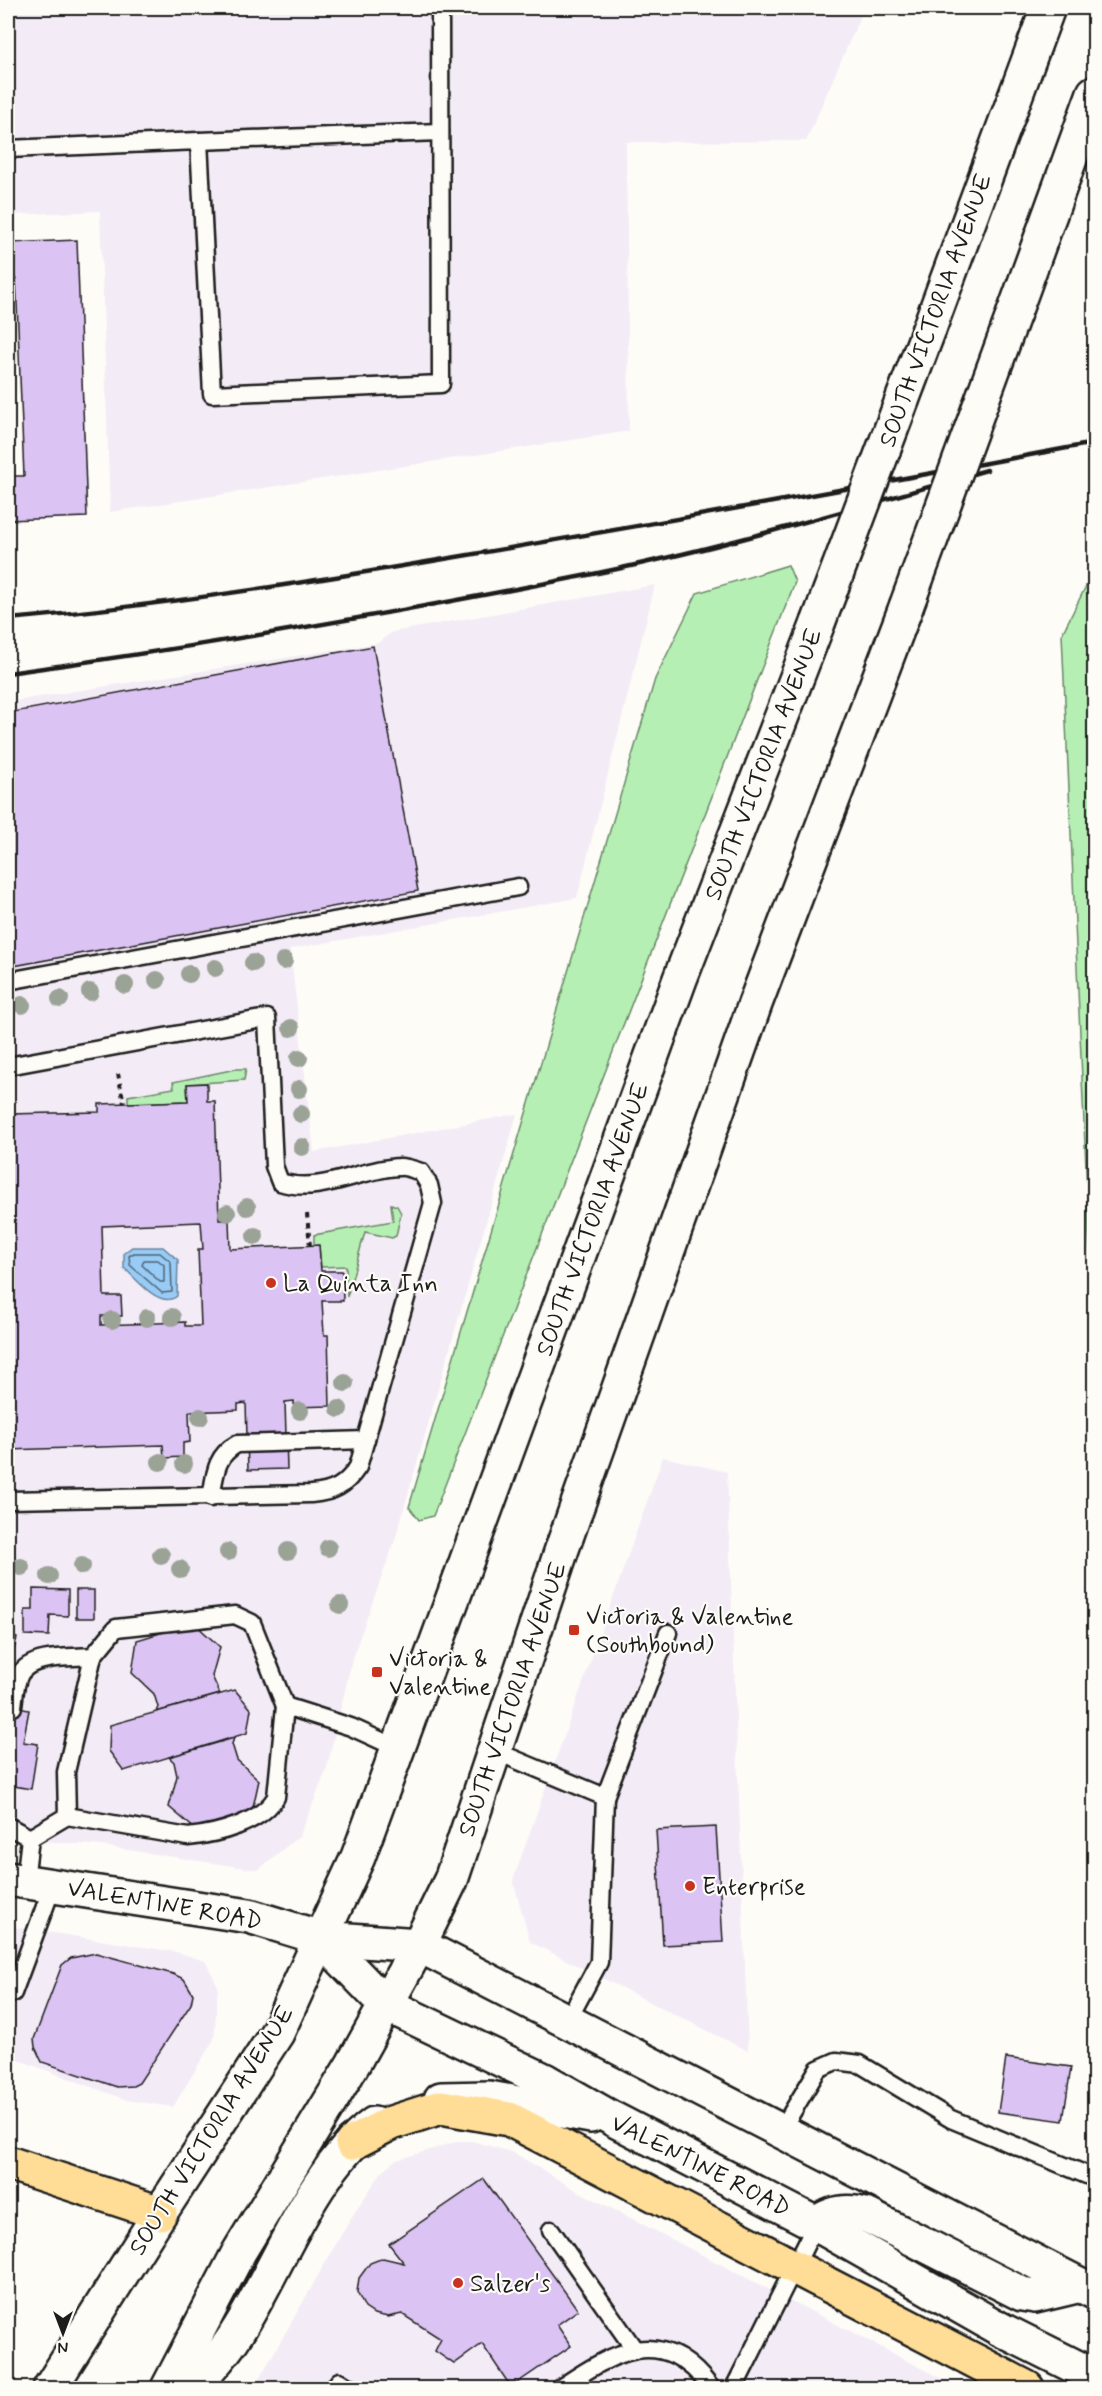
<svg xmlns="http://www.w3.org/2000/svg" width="1102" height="2396" font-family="Mynerve,sans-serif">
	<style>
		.built { fill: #f3ebf6 }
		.green { fill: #b6efb3; stroke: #698668; stroke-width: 1.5 }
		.water { fill: #98cbf5; stroke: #66859e; stroke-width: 1.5 }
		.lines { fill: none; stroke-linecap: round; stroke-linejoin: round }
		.shore { stroke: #4e6273; stroke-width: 1.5 }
		.building { fill: #dbc3f3; stroke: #1c1c1c; stroke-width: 1.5; fill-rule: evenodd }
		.service-casing { stroke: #1c1c1c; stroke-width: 21 }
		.tertiary-casing { stroke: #1c1c1c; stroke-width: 38 }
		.secondary-casing { stroke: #1c1c1c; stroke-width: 38 }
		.motorway-casing { stroke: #1c1c1c; stroke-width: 38 }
		.path { stroke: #1c1c1c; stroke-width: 4; stroke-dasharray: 4.5 4.5; stroke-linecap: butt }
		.service { stroke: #fdfcf7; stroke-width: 16 }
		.tertiary { stroke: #fdfcf7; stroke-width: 33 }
		.secondary { stroke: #fdfcf7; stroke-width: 33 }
		.motorway { stroke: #ffdd96; stroke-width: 33 }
		.rail { stroke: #1c1c1c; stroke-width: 4.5 }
		.secondary-bridge-casing { stroke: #1c1c1c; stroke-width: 38; stroke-linecap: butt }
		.secondary-bridge { stroke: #fdfcf7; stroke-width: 33 }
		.tree { fill: #9ba397 }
		.poi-dot { fill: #c8321e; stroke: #fdfcf7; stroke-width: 2 }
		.labels { text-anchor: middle; stroke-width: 4.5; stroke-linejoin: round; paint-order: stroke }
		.street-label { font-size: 24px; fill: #1c1c1c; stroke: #fdfcf7 }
		.poi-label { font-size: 24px; fill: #1c1c1c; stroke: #fdfcf7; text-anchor: start }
	</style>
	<rect width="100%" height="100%" fill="#fdfcf7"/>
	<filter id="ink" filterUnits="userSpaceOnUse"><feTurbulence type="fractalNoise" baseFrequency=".0167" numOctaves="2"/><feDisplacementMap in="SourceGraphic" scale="12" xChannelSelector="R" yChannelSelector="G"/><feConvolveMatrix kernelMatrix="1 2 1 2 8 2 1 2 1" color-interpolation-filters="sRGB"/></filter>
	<g filter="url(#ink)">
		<g class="built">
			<path d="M8,8H864L806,141L626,142L629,431L110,512L100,211L8,215Z"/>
			<path d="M655,585L577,898L290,949L314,1152L517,1114L394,1543L353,1656L326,1771L300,1835L258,1870L103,1846L8,1838V702L378,643L392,632Z"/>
			<path d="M663,1457L727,1472L748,2051L530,1942L513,1880Z"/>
			<path d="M8,1926L176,1952L205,1961L218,1986L214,2039L173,2107L127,2100L8,2056Z"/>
			<path d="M459,2141H472L514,2153L572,2188L960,2388H254L351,2218L381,2173L394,2161Z"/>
		</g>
		<g class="green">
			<path d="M788,565L795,582L433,1516L419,1520L409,1507L655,679L697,593Z"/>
			<path d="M1094,570V1345L1062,634Z"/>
			<path d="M236,1069H246L244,1080L187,1084L188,1101L128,1103V1096L174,1088L173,1082Z"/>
			<path d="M391,1204L397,1206L401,1213L396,1236L392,1238L365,1232L347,1297L346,1266L321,1267L319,1246H314V1235L393,1221Z"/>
		</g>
		<path class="water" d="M132,1247H163L178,1260L177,1296C160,1310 137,1279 124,1268V1253Z"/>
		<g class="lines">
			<g class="shore">
				<path d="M134,1253H160L171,1262L172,1292L162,1293L130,1265L129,1256Z"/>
				<path d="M144,1260H158L164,1265V1282H160L142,1265Z"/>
			</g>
		</g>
		<g class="building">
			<path d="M77,240L87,517L8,520V476H24L16,278L8,279V243Z"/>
			<path d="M373,646L418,891L8,967V713Z"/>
			<path d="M207,1083V1101H215L219,1220H229L230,1249L319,1245L321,1271H342L343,1301H322L324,1335H328L330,1406L294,1407V1401L285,1402L287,1469L248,1470L246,1403L238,1404V1410L189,1412L190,1442L183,1443V1457L164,1458L163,1445L8,1450V1114L99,1112V1104L188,1101L187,1084ZM201,1222L203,1249H198L201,1326H185V1322L101,1325V1316H122L121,1296H104L102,1226Z"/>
			<path d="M33,1589L68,1590V1616L50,1615L49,1636L25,1635V1610H33Z"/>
			<rect x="76" y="1590" width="18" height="28"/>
			<path d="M194,1623L220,1647L212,1676L220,1694L156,1712L158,1707L154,1694L132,1673L137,1640Z"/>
			<path d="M8,1635L17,1638L14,1649L8,1647Z"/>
			<path d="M235,1690L251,1709L247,1733L124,1771L109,1751L110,1725Z"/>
			<path d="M8,1706L29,1710L23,1742L38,1744L31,1789L8,1785Z"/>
			<path d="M234,1738L232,1744L237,1760L259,1780L252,1812L195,1829L169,1807L177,1776L174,1762L169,1757Z"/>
			<path d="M716,1827L723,1942L663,1945L656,1830Z"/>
			<path d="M96,1953L173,1974L184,1979L193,1994L191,2004L139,2083L133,2086L117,2087L42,2062L35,2047L34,2039L62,1965L71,1958Z"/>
			<path d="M1006,2058L1071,2067L1063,2121L998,2112Z"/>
			<path d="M484,2179L578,2310L557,2325L571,2346L511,2387L482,2344L454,2364L435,2351L441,2339L402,2314L388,2317L374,2314L365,2308L357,2292L359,2278L370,2263L383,2258L404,2263L389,2244Z"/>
		</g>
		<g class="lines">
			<defs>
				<g id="service">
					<path d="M199,141L440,132"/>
					<path d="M8,149L199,141L212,394L441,384L440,8"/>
					<path d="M8,981L518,887"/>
					<path d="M8,1066L267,1018L274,1166L280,1182C321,1195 358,1169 399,1167C406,1166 414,1170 421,1172L429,1185L433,1203L358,1467C345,1486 334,1492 311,1494L8,1500"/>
					<path d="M211,1498C215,1475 215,1456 237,1444L366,1440"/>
					<path d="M13,1707C14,1697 15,1683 20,1674C32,1654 72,1658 93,1656"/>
					<path d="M495,1751L605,1797L599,1962L568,2020"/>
					<path d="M605,1797L668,1633"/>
					<path d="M67,1816L188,1837C217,1834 261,1823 276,1797L285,1706"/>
					<path d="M8,1826L30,1838"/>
					<path d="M25,1881L30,1838L67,1816L66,1772L93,1656L116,1628L235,1615L252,1623L285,1706L351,1727L397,1748"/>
					<path d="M8,1991L13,1993L53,1885"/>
					<path d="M782,2129L818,2069L836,2061L860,2064L951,2119L1094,2178"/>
					<path d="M551,2230L635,2350"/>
					<path d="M334,2388L339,2381L350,2388"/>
					<path d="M560,2388C614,2352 662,2322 711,2388"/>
					<path d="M734,2388L816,2224"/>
				</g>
				<g id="tertiary">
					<path d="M8,1879L249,1916L321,1938"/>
					<path d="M1000,2329L1094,2376"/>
				</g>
				<g id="secondary">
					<path d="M1014,313L1094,93"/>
					<path d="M929,329L1048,8"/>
					<path d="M321,1938L419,1945L1094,2292"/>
					<path d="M321,1938L385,2004L546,2081L613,2119L816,2224L1000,2329"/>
					<path d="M441,2099L489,2098L591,2116"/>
					<path d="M816,2224C832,2212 850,2210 868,2216L1022,2294L1035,2296L1081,2285"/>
					<path d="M50,2388L160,2213L277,2033L358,1857L680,979L818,623"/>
					<path d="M168,2388L239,2252L353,2064L419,1945L451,1880L562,1549L755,1004L906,607"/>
					<path d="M193,2388C207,2371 224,2354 236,2334C278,2269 311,2171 374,2124"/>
				</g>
				<g id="motorway">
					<path d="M352,2143L391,2123L441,2107L509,2119L1027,2388"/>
					<path d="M8,2163L160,2213"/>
				</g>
			</defs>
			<use href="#service" class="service-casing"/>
			<use href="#tertiary" class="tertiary-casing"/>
			<use href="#secondary" class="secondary-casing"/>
			<use href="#motorway" class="motorway-casing"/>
			<g class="path">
				<path d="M118,1074L124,1103"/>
				<path d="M307,1214L310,1246"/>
			</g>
			<use href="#service" class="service"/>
			<use href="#tertiary" class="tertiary"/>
			<use href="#secondary" class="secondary"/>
			<use href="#motorway" class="motorway"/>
			<g class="rail">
				<path d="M8,619C162,606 315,581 468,555C677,520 886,482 1094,443"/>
				<path d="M8,673C205,646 402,612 598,573C729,546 858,507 987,470"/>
			</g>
			<defs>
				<g id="secondary-bridge">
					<path d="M906,607L1014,313"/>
					<path d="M818,623L929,329"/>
				</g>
			</defs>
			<use href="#secondary-bridge" class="secondary-bridge-casing"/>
			<use href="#secondary-bridge" class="secondary-bridge"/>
		</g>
		<g class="tree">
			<circle cx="284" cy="961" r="9"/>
			<circle cx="253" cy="963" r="9"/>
			<circle cx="215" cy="968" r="9"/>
			<circle cx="189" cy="974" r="9"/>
			<circle cx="157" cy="980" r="9"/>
			<circle cx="125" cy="985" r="9"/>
			<circle cx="90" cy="992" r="9"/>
			<circle cx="60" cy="999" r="9"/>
			<circle cx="22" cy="1005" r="9"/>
			<circle cx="291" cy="1028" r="9"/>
			<circle cx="299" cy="1058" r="9"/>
			<circle cx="299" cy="1089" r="9"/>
			<circle cx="301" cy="1114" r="9"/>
			<circle cx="302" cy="1147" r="9"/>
			<circle cx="247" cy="1207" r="9"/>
			<circle cx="227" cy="1213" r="9"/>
			<circle cx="255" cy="1236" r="9"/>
			<circle cx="172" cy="1317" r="9"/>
			<circle cx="147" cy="1318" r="9"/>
			<circle cx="112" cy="1320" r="9"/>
			<circle cx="345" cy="1383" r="9"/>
			<circle cx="339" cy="1409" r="9"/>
			<circle cx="300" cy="1411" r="9"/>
			<circle cx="200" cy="1417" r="9"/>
			<circle cx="160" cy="1462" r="9"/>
			<circle cx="184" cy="1464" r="9"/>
			<circle cx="328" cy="1548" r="9"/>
			<circle cx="288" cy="1551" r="9"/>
			<circle cx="228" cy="1552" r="9"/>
			<circle cx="161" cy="1555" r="9"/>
			<circle cx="82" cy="1566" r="9"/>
			<circle cx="21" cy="1567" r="9"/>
			<circle cx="180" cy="1569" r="9"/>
			<circle cx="49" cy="1576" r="9"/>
			<circle cx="340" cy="1605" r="9"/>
		</g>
	</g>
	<g class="poi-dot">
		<circle cx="271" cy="1283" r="6"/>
		<rect x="568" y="1624" width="12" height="12" rx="3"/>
		<rect x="371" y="1666" width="12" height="12" rx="3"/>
		<circle cx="690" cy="1886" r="6"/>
		<circle cx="458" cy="2283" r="6"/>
	</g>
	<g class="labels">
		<g class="street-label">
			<text transform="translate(935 310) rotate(-70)" y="8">SOUTH VICTORIA AVENUE</text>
			<text transform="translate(763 764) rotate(-69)" y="8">SOUTH VICTORIA AVENUE</text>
			<text transform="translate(592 1219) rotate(-70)" y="8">SOUTH VICTORIA AVENUE</text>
			<text transform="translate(512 1699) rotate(-71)" y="8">SOUTH VICTORIA AVENUE</text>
			<text transform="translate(165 1904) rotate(10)" y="8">VALENTINE ROAD</text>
			<text transform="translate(211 2130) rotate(-58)" y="8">SOUTH VICTORIA AVENUE</text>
			<text transform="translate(701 2165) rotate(27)" y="8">VALENTINE ROAD</text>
		</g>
		<g class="poi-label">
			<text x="283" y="1291">La Quinta Inn</text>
			<text x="586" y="1624">Victoria &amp; Valentine<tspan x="586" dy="28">(Southbound)</tspan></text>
			<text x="389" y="1666">Victoria &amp;<tspan x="389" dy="28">Valentine</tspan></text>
			<text x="702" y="1894">Enterprise</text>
			<text x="470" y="2291">Salzer's</text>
		</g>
	</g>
	<rect width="1102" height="2396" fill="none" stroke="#fdfcf7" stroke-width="30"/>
	<rect x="15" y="15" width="1072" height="2366" fill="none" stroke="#1c1c1c" stroke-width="2" filter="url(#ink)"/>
	<g transform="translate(63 2333) rotate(180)" stroke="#fdfcf7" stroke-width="4.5" paint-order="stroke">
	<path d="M0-4.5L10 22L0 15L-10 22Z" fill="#1c1c1c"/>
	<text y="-9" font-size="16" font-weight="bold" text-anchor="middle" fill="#1c1c1c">N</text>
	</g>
</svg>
